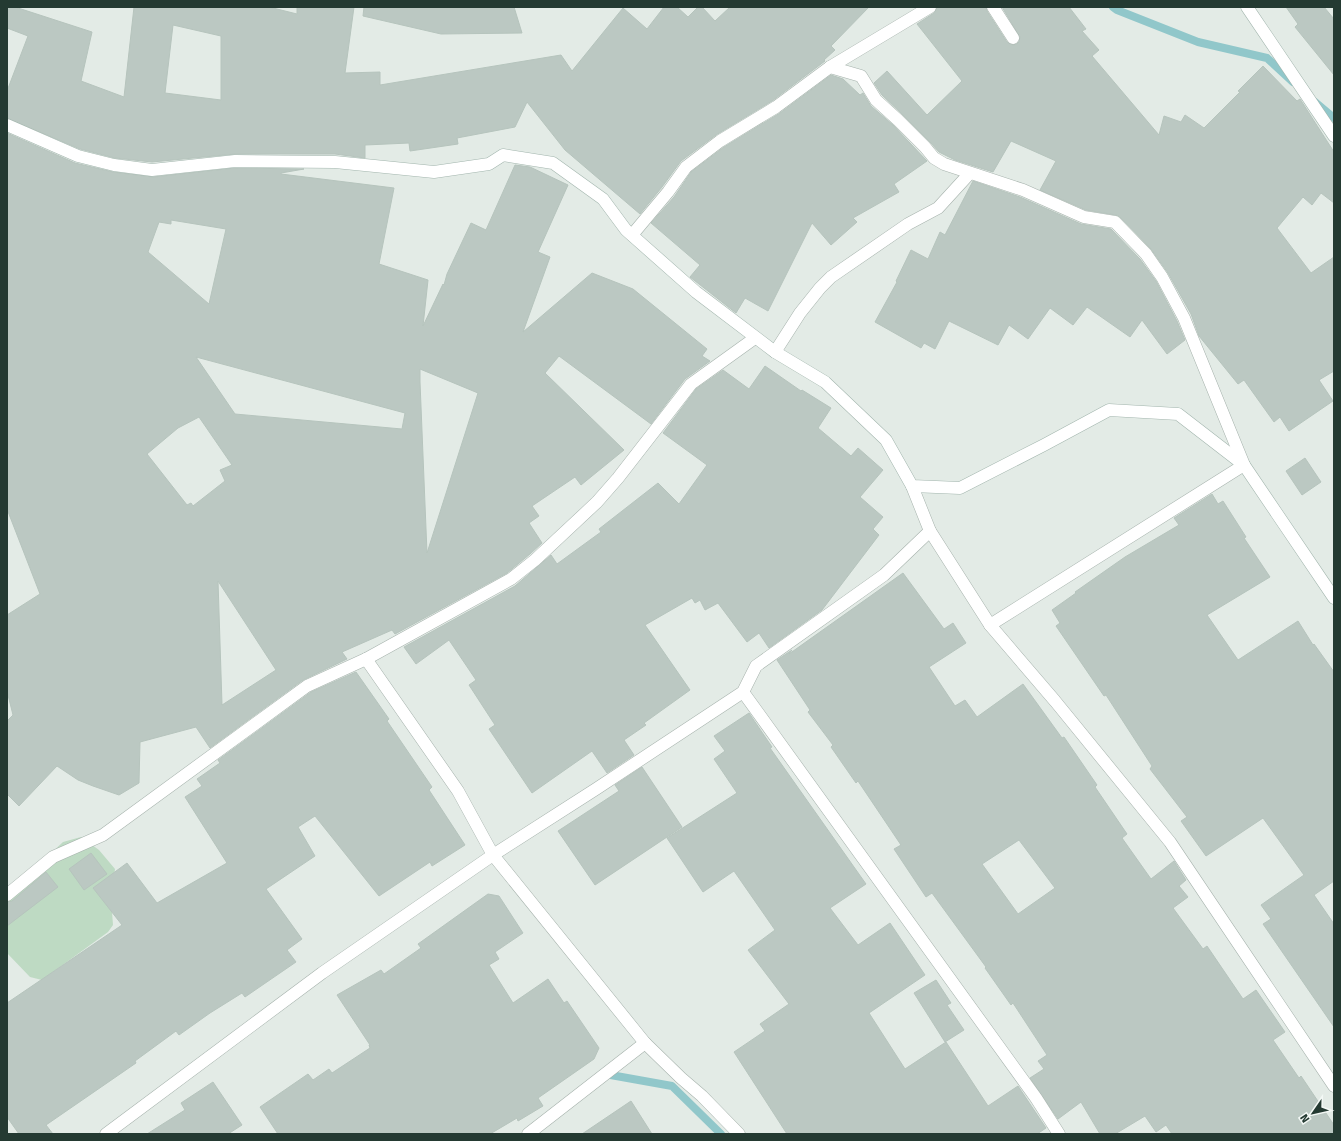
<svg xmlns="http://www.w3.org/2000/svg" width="1341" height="1141" font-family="'Fira Sans',sans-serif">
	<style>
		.green { fill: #bedac3 }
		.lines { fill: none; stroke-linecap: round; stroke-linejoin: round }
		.stream { stroke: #91c7ca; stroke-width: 8 }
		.building { fill: #bbc8c2; stroke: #b6c4bd; fill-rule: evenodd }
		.street-casing { stroke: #a6b2ac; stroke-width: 13 }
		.secondary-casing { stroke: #a2b5ad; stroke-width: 13 }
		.street { stroke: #fff; stroke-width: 12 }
		.secondary { stroke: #fff; stroke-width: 12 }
	</style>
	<rect width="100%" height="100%" fill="#e3ebe6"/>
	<path class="green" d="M81,837L99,850L115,869L111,899L113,925L108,932L42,980L30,977L7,953V891L28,875L63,842Z"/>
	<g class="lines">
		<g class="stream">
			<path d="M1113,7L1117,10L1198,42L1267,58L1293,82"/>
			<path d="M1315,102L1334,118"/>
			<path d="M605,1074L672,1086L721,1134"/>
		</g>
	</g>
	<g class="building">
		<path d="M7,7H15L92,32L81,81L124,97L134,7H269L297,14V7H354L345,73L380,72V85L561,55L572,71L623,8L647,29L664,7H677L688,17L698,7H702L715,21L730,7H869L831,46L835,50L824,60L825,61L772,101L716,135L681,161L662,187L640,214L565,150L527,102L515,127L457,138L458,144L410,151L409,143L365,145V158L335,154H235L152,162L115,158L80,149L7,118V91L28,36L7,28ZM173,25L221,36V100L165,93Z"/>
		<path d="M364,7H514L522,33L441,34L363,16Z"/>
		<path d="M937,7H986L987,11L1007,42L1013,45L1017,44L1019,42L1020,37L1002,7H1069L1086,29L1082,31L1099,50L1092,56L1159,135L1164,116L1181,122L1185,115L1204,128L1240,92L1238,91L1263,66L1297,101L1300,99L1334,152V203L1321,193L1312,205L1303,197L1277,228L1311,273L1334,257V371L1319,380L1333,401L1289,431L1280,417L1274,422L1244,380L1238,384L1199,336L1191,314L1168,273L1151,249L1120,217L1116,215L1086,210L1040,190L1056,161L1011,141L993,172L955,160L939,152L930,142L903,115L882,95L874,83L887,71L927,115L962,81L917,24L934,13Z"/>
		<path d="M1286,7H1324L1334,19V75L1295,27L1298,24Z"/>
		<path d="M831,75L843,79L860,95L863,93L871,106L893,125L927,161L894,184L899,192L853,218L857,222L831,245L812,223L768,311L745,298L736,313L690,277L700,265L651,223L674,197L691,172L724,147L780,113Z"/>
		<path d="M7,133L75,163L113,172L153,177L235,168L304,169L281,173V174L394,188L379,264L428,280L423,326L443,284L444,285L447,274L471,223L486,230L515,165L530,167L568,185L538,252L550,257L523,332L592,273L633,289L707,349L702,356L710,361L685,379L651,424L559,356L545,373L624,450L581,485L575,477L532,506L539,516L529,523L542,543L530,554L507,573L395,634L392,630L342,652L347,659L303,680L210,748L196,727L140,742L139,783L119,795L93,786L78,780L57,766L19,806L7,794V721L13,715L7,691V615L40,594L7,509ZM171,220L226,229L209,304L148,252L159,222L171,224ZM196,357L405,413L402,429L235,414ZM420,369L478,393L427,553L420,382ZM199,417L232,465L220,470L225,481L193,506L191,503L187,505L147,454L178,428ZM218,581L276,670L222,705Z"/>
		<path d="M973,181L1020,197L1081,224L1111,229L1140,259L1156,281L1177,321L1185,340L1167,354L1142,320L1130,337L1087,307L1073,325L1050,308L1028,339L1009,325L998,345L949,321L935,349L924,343L921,348L875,322L897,282L896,281L911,250L928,259L940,232L945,235Z"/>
		<path d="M765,366L801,391L802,390L831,408L818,428L851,456L858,448L883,470L860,497L883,517L873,529L879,535L822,610L769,648L759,633L747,642L718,603L705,610L700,600L695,603L692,598L645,625L690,690L644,723L646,725L624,740L634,755L607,773L592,751L532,793L489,729L495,725L469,685L476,680L449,640L416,664L404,647L515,586L551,555L557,564L601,532L599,529L658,483L679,504L707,465L663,433L696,389L723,370L749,389Z"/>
		<path d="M1305,458L1321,482L1302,495L1286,471Z"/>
		<path d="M1212,494L1218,504L1223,501L1246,537L1244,538L1270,577L1207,615L1238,660L1298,621L1313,645L1314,644L1334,672V881L1314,895L1334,924V1027L1263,924L1271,919L1261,905L1304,875L1263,818L1206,856L1181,821L1187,817L1150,769L1152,766L1106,695L1104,696L1056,626L1060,623L1052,610L1076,593L1075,592L1125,557L1179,525L1174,518Z"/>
		<path d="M903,573L944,629L953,623L966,643L929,667L955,706L965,700L977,717L1023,684L1062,738L1064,737L1097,785L1095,787L1127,834L1122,838L1151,879L1174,861L1186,880L1179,886L1188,897L1173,908L1203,949L1207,946L1243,999L1256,990L1285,1032L1273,1040L1299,1078L1301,1076L1334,1125V1134H1172L1166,1125L1156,1132L1145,1116L1115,1134H1100L1081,1102L1058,1119L1030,1078L1044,1069L1038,1061L1047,1055L1013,1003L1011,1005L985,968L986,967L932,893L926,897L894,849L901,845L858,781L856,783L831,747L833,745L808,712L810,710L777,660L792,650L789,654ZM1019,840L1055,888L1018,914L982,864Z"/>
		<path d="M356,672L389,719L387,721L432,787L429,790L465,845L432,866L430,862L379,896L315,816L298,827L315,856L266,889L302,939L287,950L296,962L245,997L242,993L210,1013L179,1035L176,1031L135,1061L136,1063L46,1125L53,1134H19L7,1117V1003L122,925L93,888L127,863L157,903L227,863L185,797L202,786L197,779L220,763L218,760L311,692Z"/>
		<path d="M749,713L772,747L770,748L866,884L830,908L858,945L890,923L925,975L869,1013L905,1069L946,1042L988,1106L1018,1086L1046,1128L1037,1134H787L734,1052L765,1031L760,1024L789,1004L748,950L775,930L734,871L703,892L667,838L737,793L714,759L725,751L714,736Z"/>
		<path d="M642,767L682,827L595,885L558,831L619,791L615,785Z"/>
		<path d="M91,853L107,874L84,890L69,869Z"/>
		<path d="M46,872L58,887L7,926V902L12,901Z"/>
		<path d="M488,894L499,896L523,933L495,952L499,959L489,965L513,1003L548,979L564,1003L567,1001L599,1048L594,1059L538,1098L543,1106L518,1121L517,1118L490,1134H278L260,1107L308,1074L313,1080L329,1069L332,1073L370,1048L369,1045H370L337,995L381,970L384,974L421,948L418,944Z"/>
		<path d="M936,980L951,1003L947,1005L964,1030L945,1042L914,993Z"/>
		<path d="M213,1082L242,1125L228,1134H147L185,1110L181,1103Z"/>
		<path d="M631,1101L652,1134H582Z"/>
	</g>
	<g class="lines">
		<defs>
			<g id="street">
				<path d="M993,7L1013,38"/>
				<path d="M830,67L930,7"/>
				<path d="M632,235L668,192L686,167L720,141L776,107L830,67L861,76L876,100L898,120L925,147L934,158L944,164L1023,190L1084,217L1115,222L1146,254L1162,277L1184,318L1244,465L990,625"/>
				<path d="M775,352L800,313L820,288L831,277L908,224L938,208L970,173"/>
				<path d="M912,486L930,531L990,625L1055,701L1170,842L1334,1086"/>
				<path d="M366,659L458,791L493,855L645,1043L681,1078L702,1096L739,1134"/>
				<path d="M743,692L1036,1098L1059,1134"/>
				<path d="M7,895L53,857L103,835L307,686L366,659L511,579L535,560L597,502L618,478L691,384L755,338"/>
				<path d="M106,1134L322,973L493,855L596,789L743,692L756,666L884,575L930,531"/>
				<path d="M528,1134L645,1043"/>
			</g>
			<g id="secondary">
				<path d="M1247,7L1334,136"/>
				<path d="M7,125L78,156L114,165L152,170L235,161L335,162L434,172L489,164L503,155L553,163L603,199L626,230L696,292L775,352L825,382L886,440L912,486L960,488L1044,445L1109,410L1178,414L1244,465L1334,598"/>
			</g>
		</defs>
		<use href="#street" class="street-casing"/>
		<use href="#secondary" class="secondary-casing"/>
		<use href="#street" class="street"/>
		<use href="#secondary" class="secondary"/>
	</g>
	<rect width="1341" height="1141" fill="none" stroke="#243a32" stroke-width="16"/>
	<g transform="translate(1313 1113) rotate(236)" stroke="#f3f8f5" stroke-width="3" paint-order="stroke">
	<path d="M0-3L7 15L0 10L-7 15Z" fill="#243a32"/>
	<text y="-6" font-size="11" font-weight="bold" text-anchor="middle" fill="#243a32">N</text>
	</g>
</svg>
